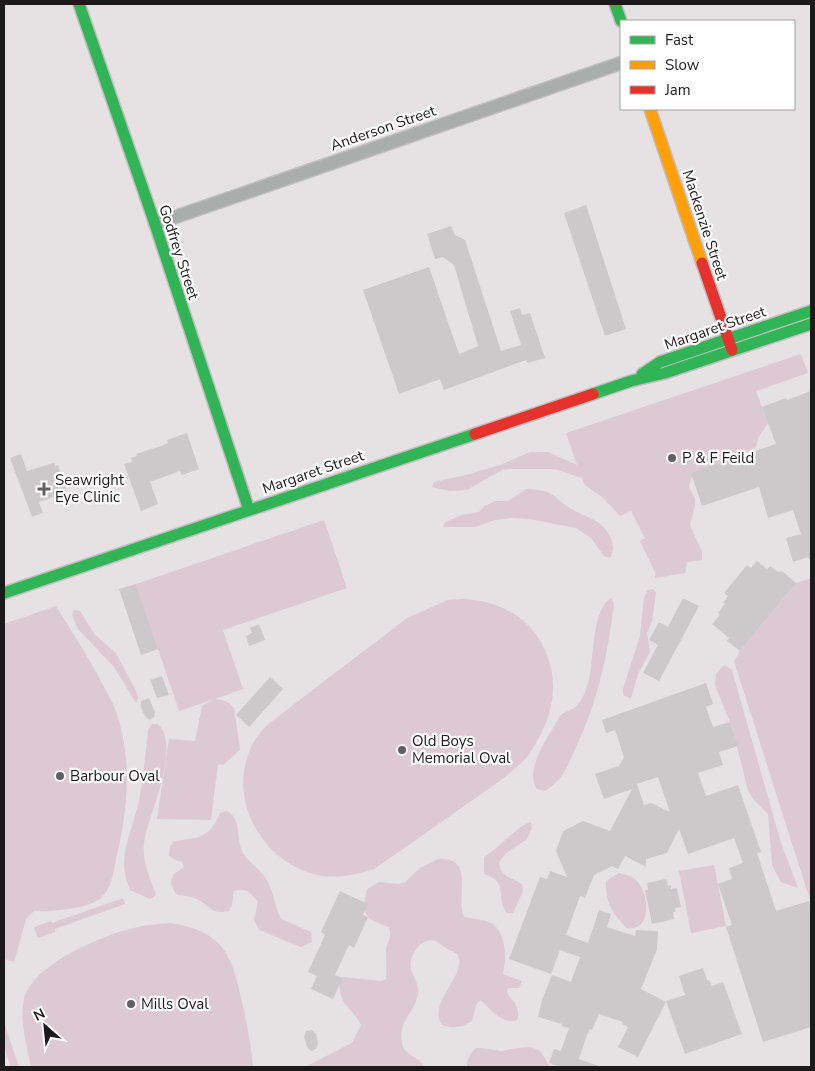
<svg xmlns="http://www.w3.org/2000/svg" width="815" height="1071" font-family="'Nunito Sans',sans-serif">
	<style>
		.green { fill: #ddc9d1 }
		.building { fill: #cdc9cb; fill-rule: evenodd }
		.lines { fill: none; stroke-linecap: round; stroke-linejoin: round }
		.street-casing { stroke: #c1bebf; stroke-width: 15 }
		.fast-casing { stroke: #c1bebf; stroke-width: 14 }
		.slow-casing { stroke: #c1bebf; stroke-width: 14 }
		.jam-casing { stroke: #c1bebf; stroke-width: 14 }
		.street { stroke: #aaadac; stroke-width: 12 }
		.fast { stroke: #30b455; stroke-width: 11 }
		.slow { stroke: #ff9f0a; stroke-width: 11 }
		.jam { stroke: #e5322d; stroke-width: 11 }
		.poi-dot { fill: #635f60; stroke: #fff; stroke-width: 2 }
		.labels { text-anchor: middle; stroke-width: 4.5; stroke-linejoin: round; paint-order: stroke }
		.street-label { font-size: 15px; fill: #1c191a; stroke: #fff }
		.poi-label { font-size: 15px; fill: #1c191a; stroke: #fff; text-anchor: start }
	</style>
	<rect width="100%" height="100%" fill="#e6e1e3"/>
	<g class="green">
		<path d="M801,354L808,373L756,391L768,423L758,438L756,447L707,472L694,475L691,478L689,487L695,498V505L690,525L702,552V560L687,562L685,573L655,578V572L640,541L645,538L631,511L620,516L602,497L585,485L582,478L555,469H509L502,470L467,490L449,491L432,487L434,482L466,475L500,465L530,452H548L577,465L566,433Z"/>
		<path d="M526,489C557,489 553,500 577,512C582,515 589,517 594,520C608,528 618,543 610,558L604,556L591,538L576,528L565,526L529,519L511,518L495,520L475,527H443L445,522L462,515L479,512L485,506L495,501H508Z"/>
		<path d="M324,520L347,588L223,630L243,689L215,699C223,700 229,701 234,708L240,750L223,765L218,764L211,820L157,819L169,739L195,741L202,706L212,700L179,711L136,584Z"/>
		<path d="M811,578V597L810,598L811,603V903L734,661L740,651L796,583Z"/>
		<path d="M653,589L656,593L652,621L647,633L650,652L638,674L631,699L623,695V689L640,636L644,598L648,590Z"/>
		<path d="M611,598L614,603C608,653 598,701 576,747C571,758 567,769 560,778C556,783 550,787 545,791L537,789C523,769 550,735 560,716C565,711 571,711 576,707C580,703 584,695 586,690C596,666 589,612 611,598Z"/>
		<path d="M462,599C495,600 528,615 543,646C559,678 555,710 537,741C534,746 531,752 527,757C508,777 484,792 461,808C432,829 403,849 374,869C355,875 337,879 317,875C261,862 225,797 253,743C256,737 262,731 267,725L407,618L448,600Z"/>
		<path d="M56,606C72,632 89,658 103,685C107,693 112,701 115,709C133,758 128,809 116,859C113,873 112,888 101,898C88,909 51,912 34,911L26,919L14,962L4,959V624Z"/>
		<path d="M74,610L80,611L95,635L116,653L137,693L138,699L136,703L114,667L78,629L72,615Z"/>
		<path d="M724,665L732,670L780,840L798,888L781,882L772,865L768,814L753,799L748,790L732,727L715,685L716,674Z"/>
		<path d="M152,724H158C182,746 148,816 144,843C142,861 150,878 156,895L150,899L130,890C115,855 133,833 139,800C144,777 145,754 148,730Z"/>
		<path d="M226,811C240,816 237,834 240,845C243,860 259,867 266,879C274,891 274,906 281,919L311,932L312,942L301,947L259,930L254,920L258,902C251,893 245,887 234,891L232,905L229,911C210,916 209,903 194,898C181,893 175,901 171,881L174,874L184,867L182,862L175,860L169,856L170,847L173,842C178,840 183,840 189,839C207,837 213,829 220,813Z"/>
		<path d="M531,822L532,829L526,840L506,853L499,862C500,876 511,878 522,884L523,891L513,913H507C495,899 510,882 484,874V857C498,849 518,825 531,822Z"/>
		<path d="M438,859C476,856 455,897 464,917C487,921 500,920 504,946C506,958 505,962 503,974L522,981L519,988H508L507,993C514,1002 521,1009 517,1020C500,1025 491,1008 480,1000L476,1005L472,1021C462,1027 454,1029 442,1025C426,1003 470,973 457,954C455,952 450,950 447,949C443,946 439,942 435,941C423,937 413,951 411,961C408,973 420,981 418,994C414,1014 398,1020 402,1043C404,1057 421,1056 424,1067H305L352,1043L361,1025C351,1005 340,1008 339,981L343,977L381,981L386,979C387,968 386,964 386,954C385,942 393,940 389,927C365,919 361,915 367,889L379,882L399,884L405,882L420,868Z"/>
		<path d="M714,865L726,926L691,933L679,871Z"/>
		<path d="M619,873C625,875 633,876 637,881C649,893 653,933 626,928C613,912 605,904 606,881Z"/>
		<path d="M123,898L125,904L55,929V932L38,938L34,927L51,921L52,923Z"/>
		<path d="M171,923C224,932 232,955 242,1002C247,1023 251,1045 253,1067H31C27,1046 19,1020 24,999C33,965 98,937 130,929C144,925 157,924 171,923Z"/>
		<path d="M4,1022L19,1067H11L4,1047Z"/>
		<path d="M476,1048C485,1048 492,1050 500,1051C504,1051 508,1050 512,1049C536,1045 539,1046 550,1067H467C467,1059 470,1053 476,1048Z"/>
	</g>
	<g class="building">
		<path d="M586,205L626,329L605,336L564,213Z"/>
		<path d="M451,226L455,235L465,240L501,351L521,345L510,311L520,308L522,315L530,313L545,358L527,363L526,360L444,390L440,379L399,394L363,290L429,267L459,354L478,346L454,265L443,257L435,259L427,234Z"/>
		<path d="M811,391V559H809L808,557L793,562L786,538L801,534L793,510L768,518L759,487L702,506L691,473L776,444L762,407L786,398L787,400Z"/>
		<path d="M187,433L199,469L182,475L180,471L150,482L158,504L141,511L124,464L132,462L131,458L137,456L136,454L161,446L168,443L167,440Z"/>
		<path d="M21,454L27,471L54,463L55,466L58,465L67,492L39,502L43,513L32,517L10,458Z"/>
		<path d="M757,561L767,569L770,566L778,572L782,571L796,583L740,651L727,641L729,638L712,624L720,615L718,613L725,604L723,603L728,596L724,593L747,565L751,568Z"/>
		<path d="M136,584L158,649L141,655L119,589Z"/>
		<path d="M683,598L699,606L659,681L643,673L658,645L649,640L659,622L668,627Z"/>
		<path d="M259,624L265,640L249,646L246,636L252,633L250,628Z"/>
		<path d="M162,676L169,695L157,698L150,680Z"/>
		<path d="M270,677L283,689L249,727L236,715Z"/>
		<path d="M706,683L713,704L706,707L713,727L730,722L738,746L719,752L723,765L698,773L706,796L738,785L761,852L757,853L776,911L809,901L811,909V1027L763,1042L726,927L732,925L718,884L732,879L729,868L743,863L734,838L688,854L679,829L667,853L646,859V867L625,856L618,869L612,866L594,875L585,898L580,896L566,935L588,943L599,910L611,914L607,927L635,936L636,930L658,931L657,949L641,989L666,1002L638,1057L618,1047L628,1027L622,1024L623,1022L599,1014L592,1030L590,1029L587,1035L579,1059L599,1066L598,1067H560L549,1063L554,1049L561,1051L569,1028L562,1026V1024L538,1017L542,1000L552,975L571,982L580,957L560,950L551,974L509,959L540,877L547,879L550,871L567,877L556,851L563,831L583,821L610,831L632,789L604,799L595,774L619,766L624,757L615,730L606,733L602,720ZM658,777L670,812L651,803L644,805L637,784Z"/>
		<path d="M149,698L155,712L154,717L149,720L145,716L141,707V701Z"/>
		<path d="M666,879L668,886L671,885V889L677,888L681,907L675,908L676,912H673L674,919L652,924L645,890H648L647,883Z"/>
		<path d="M340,891L368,904L363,915L368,917L354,948L349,945L335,975L343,978L333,999L311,989L317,976L308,972L325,935L321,932Z"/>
		<path d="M703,968L707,980H709L712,986L723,982L742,1034L685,1054L666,1001L685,995L679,976Z"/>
		<path d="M312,1030L316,1034L318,1044L316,1049L311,1051L307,1047L304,1037L306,1031Z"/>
	</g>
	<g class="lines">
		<defs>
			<path id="street" d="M155,224L621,63"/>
			<g id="fast">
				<path d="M79,4L155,224L249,510"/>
				<path d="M615,4L621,21"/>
				<path d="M642,374L660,362L811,311"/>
				<path d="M593,394L631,381L665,373L811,324"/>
				<path d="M4,593L475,434"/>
			</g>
			<path id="slow" d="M650,109L702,263"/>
			<g id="jam">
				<path d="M702,263L732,350"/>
				<path d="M475,434L593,394"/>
			</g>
		</defs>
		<use href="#street" class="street-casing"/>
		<use href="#fast" class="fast-casing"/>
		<use href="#slow" class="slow-casing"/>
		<use href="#jam" class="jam-casing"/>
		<use href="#street" class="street"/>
		<use href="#fast" class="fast"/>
		<use href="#slow" class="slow"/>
		<use href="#jam" class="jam"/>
	</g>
	<g class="poi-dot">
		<circle cx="672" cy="458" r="5"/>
		<path d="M41.5 481.5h5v5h5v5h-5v5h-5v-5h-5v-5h5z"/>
		<circle cx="402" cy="750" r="5"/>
		<circle cx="60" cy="776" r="5"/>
		<circle cx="131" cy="1004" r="5"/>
	</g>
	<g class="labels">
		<g class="street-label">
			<text transform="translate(383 128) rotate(-19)" y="5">Anderson Street</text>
			<text transform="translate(705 225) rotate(72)" y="5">Mackenzie Street</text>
			<text transform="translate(179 252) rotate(72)" y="5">Godfrey Street</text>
			<text transform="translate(715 328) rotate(-19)" y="5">Margaret Street</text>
			<text transform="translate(313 472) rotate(-19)" y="5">Margaret Street</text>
		</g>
		<g class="poi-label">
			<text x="682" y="463">P &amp; F Feild</text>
			<text x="55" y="485">Seawright<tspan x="55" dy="17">Eye Clinic</tspan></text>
			<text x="412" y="746">Old Boys<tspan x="412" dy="17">Memorial Oval</tspan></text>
			<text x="70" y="781">Barbour Oval</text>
			<text x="141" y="1009">Mills Oval</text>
		</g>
	</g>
	<rect width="815" height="1071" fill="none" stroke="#1c191a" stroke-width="10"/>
	<rect x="620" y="20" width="175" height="90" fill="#ffffff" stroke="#a4a3a3"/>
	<rect x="630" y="36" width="25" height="8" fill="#30b455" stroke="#a4a3a3"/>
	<text x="665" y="45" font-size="15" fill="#1c191a">Fast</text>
	<rect x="630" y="61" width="25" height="8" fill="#ff9f0a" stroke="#a4a3a3"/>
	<text x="665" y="70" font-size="15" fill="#1c191a">Slow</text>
	<rect x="630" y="86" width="25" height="8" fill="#e5322d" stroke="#a4a3a3"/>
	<text x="665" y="95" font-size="15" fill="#1c191a">Jam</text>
	<g transform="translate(45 1026) rotate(333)" stroke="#ffffff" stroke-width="4" paint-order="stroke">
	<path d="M0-4L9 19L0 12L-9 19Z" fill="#1c191a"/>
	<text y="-8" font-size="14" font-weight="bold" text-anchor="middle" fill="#1c191a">N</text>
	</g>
</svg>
